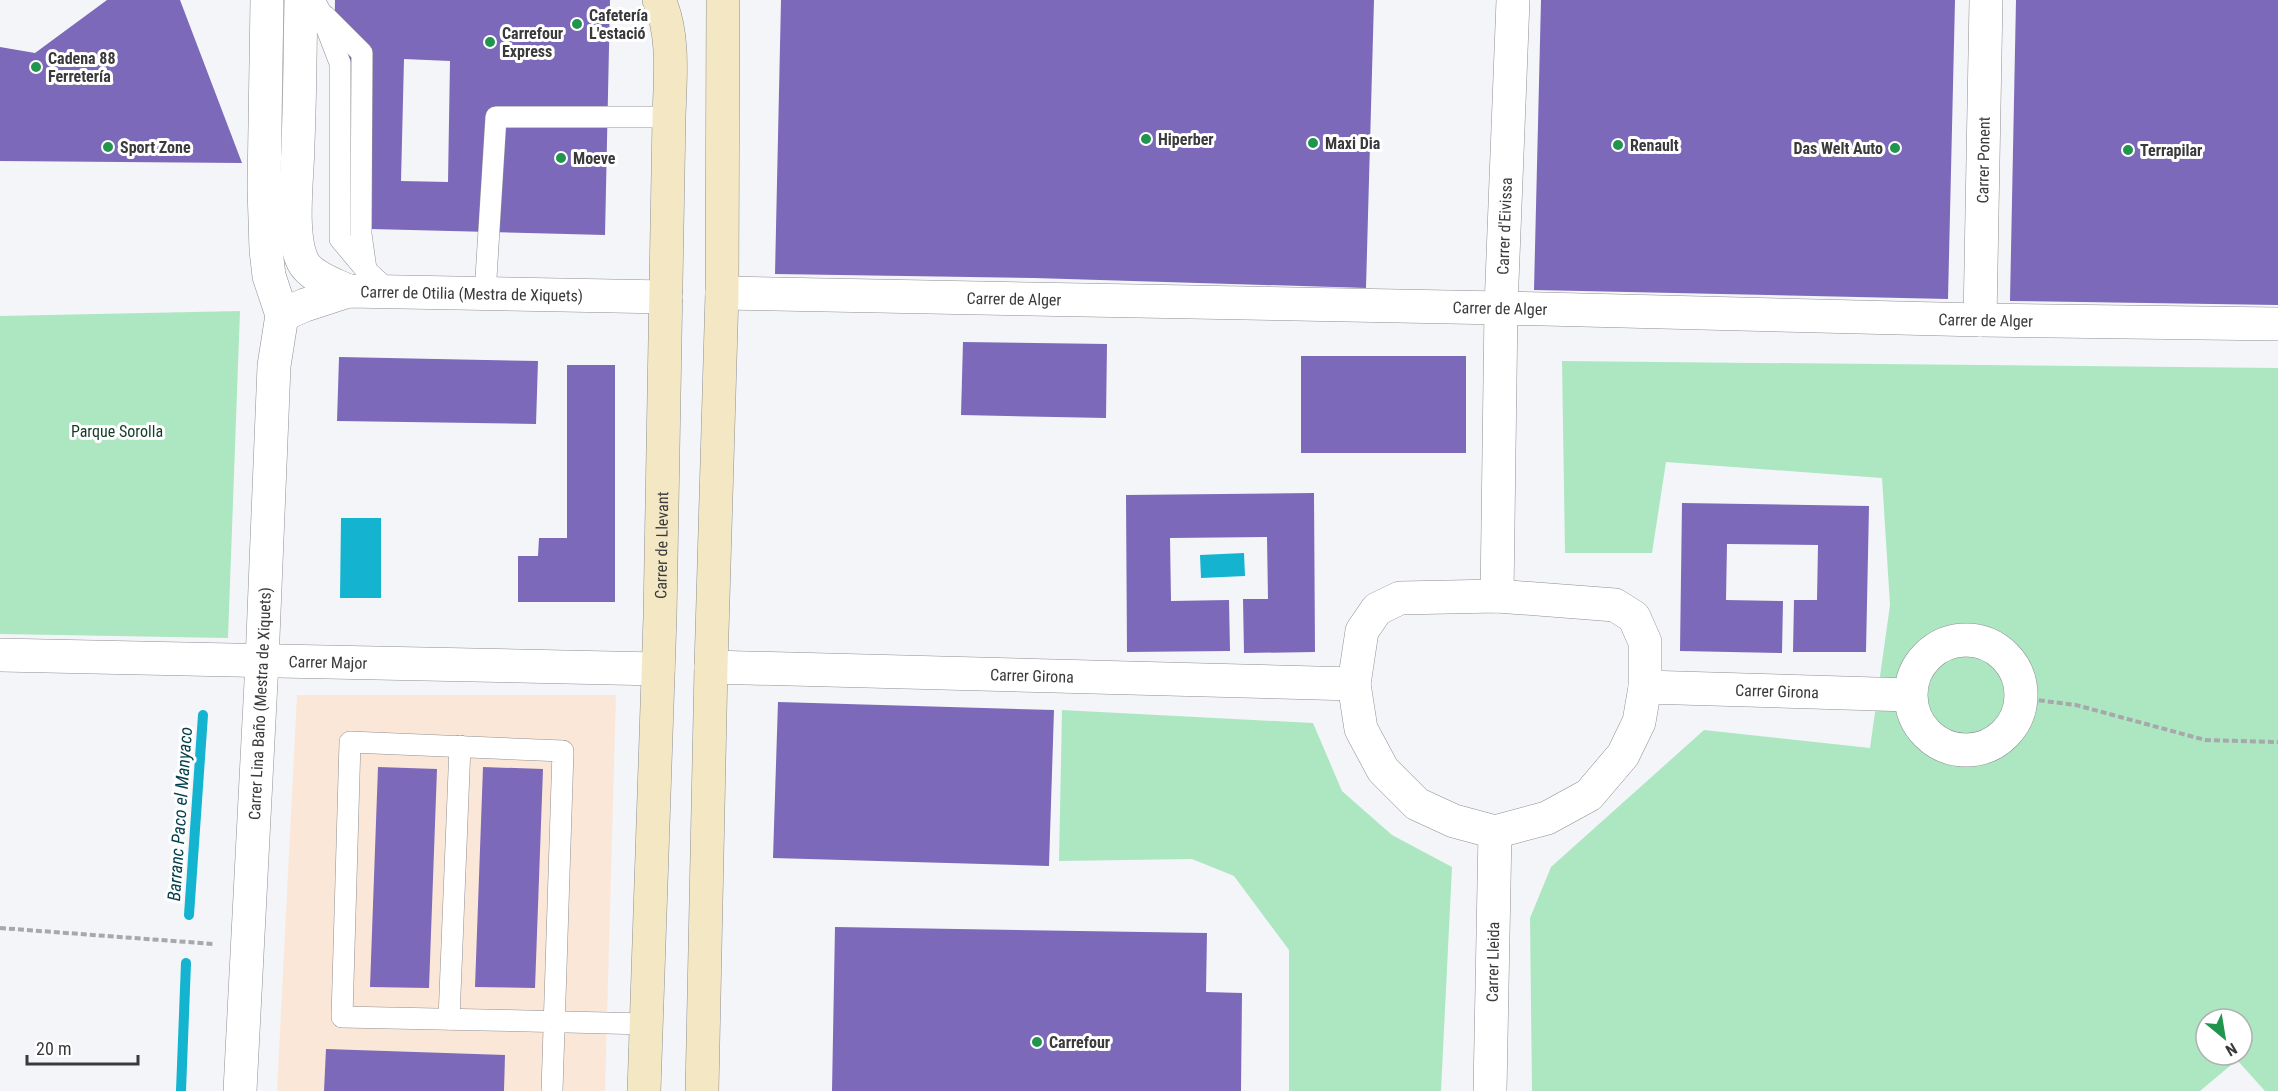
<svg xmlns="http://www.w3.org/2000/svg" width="2278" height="1091" font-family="'Roboto Condensed',sans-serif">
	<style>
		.commercial { fill: #fbe7d8 }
		.green { fill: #ace7c2; fill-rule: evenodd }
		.water { fill: #14b3cf }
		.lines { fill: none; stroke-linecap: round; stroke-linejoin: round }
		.stream { stroke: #14b3cf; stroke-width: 10 }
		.building { fill: #7c69ba; fill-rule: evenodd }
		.service-casing { stroke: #8f8f93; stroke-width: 22 }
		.minor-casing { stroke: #8f8f93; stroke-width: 34 }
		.secondary-casing { stroke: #8f8f93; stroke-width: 34 }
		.path { stroke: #a7a8ab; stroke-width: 4; stroke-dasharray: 6 3; stroke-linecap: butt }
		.service { stroke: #fff; stroke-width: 21 }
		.minor { stroke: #fff; stroke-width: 33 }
		.secondary { stroke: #f4e8c4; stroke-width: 33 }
		.poi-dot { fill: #21944e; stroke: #fff; stroke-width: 2 }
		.labels { text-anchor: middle; stroke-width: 6; stroke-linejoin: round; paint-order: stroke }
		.poi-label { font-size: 16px; font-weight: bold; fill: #3a3a3c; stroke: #fff; text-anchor: start }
		.street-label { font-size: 16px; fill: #3a3a3c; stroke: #fff }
		.park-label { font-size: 16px; fill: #123c26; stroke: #fff }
		.water-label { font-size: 18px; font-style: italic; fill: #003e4a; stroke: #fff }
	</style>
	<rect width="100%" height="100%" fill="#f4f5f9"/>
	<path class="commercial" d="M297,695H616L605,1091H277Z"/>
	<g class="green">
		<path d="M240,311L228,638L0,634V316Z"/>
		<path d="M1562,361L2278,368V1091H2265L2237,1060L2200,1091H1532L1530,918L1551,867L1704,730L1870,748L1890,605L1882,478L1666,462L1652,553H1565ZM2206,1019H2242V1055H2206Z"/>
		<path d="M1062,710L1313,723L1342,791L1392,835L1452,867L1441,1091H1289V950L1234,876L1192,859L1059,861Z"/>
	</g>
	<g class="water">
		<path d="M341,518H381V598H340Z"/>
		<path d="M1244,553L1245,576L1201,578L1200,555Z"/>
	</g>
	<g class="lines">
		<g class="stream">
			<path d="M189,915L203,715"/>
			<path d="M181,1091L186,963"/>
		</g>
	</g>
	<g class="building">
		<path d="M107,0H180L242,163L0,161V47L35,53Z"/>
		<path d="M335,0H610L605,235L331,228ZM404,59L450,61L448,182L401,181Z"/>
		<path d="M781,0H1374L1366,288L1034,278L775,274Z"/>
		<path d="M1541,0H1955L1948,299L1534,290Z"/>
		<path d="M2016,0H2278V305L2010,301Z"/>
		<path d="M963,342L1107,344L1106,418L961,415Z"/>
		<rect x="1301" y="356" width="165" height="97"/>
		<path d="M339,357L538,361L536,424L337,421Z"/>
		<path d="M567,365H615V602H518V556H538L539,538H567Z"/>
		<path d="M1314,493L1315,652L1244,653L1243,599H1268L1267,537L1170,538L1171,601L1229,600L1230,651L1127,652L1126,495Z"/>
		<path d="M1682,503L1869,506L1866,652H1793L1794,600H1817L1818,545L1727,544L1726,600L1783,601L1782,653L1680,651Z"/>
		<path d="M778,702L1054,710L1049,866L773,858Z"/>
		<path d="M378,767L437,769L429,988L370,987Z"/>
		<path d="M483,767L543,769L535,988L475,987Z"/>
		<path d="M835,927L1207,933L1206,992L1242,993L1241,1091H832Z"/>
		<path d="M326,1049L505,1055L504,1091H324Z"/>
	</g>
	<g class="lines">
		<defs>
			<g id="service">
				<path d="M314,0L320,11L340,63V239L366,270L390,292"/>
				<path d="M325,16L362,53L361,234L366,269"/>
				<path d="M485,294L496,117H669"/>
				<path d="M449,1019L460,746"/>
				<path d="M552,1091L563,751L350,742L342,1017C443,1019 545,1021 646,1024"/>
			</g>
			<g id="minor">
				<path d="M301,0C300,48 300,95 298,143C298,173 289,235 303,262C311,277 334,284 348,291"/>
				<path id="s1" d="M722,293L1501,308L1980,320L2278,324"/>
				<path id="s2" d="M282,315L305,305L348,291L666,297"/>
				<path id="s3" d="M1980,320L1986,0"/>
				<path d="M1497,596L1615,605L1634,617L1645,642V687L1639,722L1623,755L1589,795L1547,818L1495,832L1454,821L1417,804L1383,770L1361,729L1354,684L1362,631L1377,609L1400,598Z"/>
				<path id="s4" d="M1497,596L1501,308L1513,0"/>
				<circle cx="1966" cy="695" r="55"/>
				<path id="s5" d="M0,655L658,669"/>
				<path id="s6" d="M711,667L1354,684"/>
				<path id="s7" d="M1645,687L1910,695"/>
				<path id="s8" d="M240,1091L262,662L274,366L282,315L269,276L266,250L264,188L267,0"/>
				<path id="s9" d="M1490,1091L1495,832"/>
			</g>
			<g id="secondary">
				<path id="s10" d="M644,1091L660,617L669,117C670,80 675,35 659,0"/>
				<path d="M702,1091L711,667L722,293L723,0"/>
			</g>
		</defs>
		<use href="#service" class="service-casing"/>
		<use href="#minor" class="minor-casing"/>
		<use href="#secondary" class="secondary-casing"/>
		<g class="path">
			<path d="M2021,698L2076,705L2205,740L2278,742"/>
			<path d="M0,928L214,944"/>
		</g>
		<use href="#service" class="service"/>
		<use href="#minor" class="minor"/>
		<use href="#secondary" class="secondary"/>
	</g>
	<g class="poi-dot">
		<circle cx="577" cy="24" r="6"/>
		<circle cx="490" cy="42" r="6"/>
		<circle cx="36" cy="67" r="6"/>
		<circle cx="1146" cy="139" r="6"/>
		<circle cx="1313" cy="143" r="6"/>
		<circle cx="1618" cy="145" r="6"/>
		<circle cx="108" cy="147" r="6"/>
		<circle cx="1895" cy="148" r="6"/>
		<circle cx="2128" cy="150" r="6"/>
		<circle cx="561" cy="158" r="6"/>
		<circle cx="1037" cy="1042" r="6"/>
	</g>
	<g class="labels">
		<g class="poi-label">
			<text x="589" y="21">Cafetería<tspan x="589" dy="18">L'estació</tspan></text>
			<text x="502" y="39">Carrefour<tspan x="502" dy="18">Express</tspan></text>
			<text x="48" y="64">Cadena 88<tspan x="48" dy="18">Ferretería</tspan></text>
			<text x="1158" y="145">Hiperber</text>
			<text x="1325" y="149">Maxi Dia</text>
			<text x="1630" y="151">Renault</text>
			<text x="120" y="153">Sport Zone</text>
			<text x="1883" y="154" text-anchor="end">Das Welt Auto</text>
			<text x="2140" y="156">Terrapilar</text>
			<text x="573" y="164">Moeve</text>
			<text x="1049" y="1048">Carrefour</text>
		</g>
		<g class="street-label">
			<text dy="6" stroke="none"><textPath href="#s3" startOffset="160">Carrer Ponent</textPath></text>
			<text dy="6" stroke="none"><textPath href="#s4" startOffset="370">Carrer d'Eivissa</textPath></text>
			<text dy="6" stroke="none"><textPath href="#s2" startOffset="194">Carrer de Otilia (Mestra de Xiquets)</textPath></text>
			<text dy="6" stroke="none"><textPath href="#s1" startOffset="292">Carrer de Alger</textPath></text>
			<text dy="6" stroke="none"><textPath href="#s1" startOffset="778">Carrer de Alger</textPath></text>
			<text dy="6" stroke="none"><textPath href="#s1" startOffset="1264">Carrer de Alger</textPath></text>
			<text dy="6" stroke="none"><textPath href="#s10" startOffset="546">Carrer de Llevant</textPath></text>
			<text dy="6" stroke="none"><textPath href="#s5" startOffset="328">Carrer Major</textPath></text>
			<text dy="6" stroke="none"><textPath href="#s6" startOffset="321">Carrer Girona</textPath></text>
			<text dy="6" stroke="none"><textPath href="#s7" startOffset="132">Carrer Girona</textPath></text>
			<text dy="6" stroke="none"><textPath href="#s8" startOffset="388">Carrer Lina Baño (Mestra de Xiquets)</textPath></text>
			<text dy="6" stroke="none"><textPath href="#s9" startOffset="129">Carrer Lleida</textPath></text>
		</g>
		<g class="park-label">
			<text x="117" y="437">Parque Sorolla</text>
		</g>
		<g class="water-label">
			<text transform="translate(180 814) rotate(-86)" y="6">Barranc Paco el Manyaco</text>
		</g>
	</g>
	<g transform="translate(2224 1037) rotate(150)"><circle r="28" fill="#ffffff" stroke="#b0b0b1" stroke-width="1.5"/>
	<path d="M0-4.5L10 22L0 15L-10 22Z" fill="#21944e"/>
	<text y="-9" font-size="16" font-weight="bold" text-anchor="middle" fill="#3a3a3c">N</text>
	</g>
	<path d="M27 1055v9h111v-9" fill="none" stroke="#3a3a3c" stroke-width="3"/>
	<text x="36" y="1055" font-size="18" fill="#3a3a3c" stroke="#ffffff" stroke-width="4.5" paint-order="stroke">20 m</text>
</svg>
